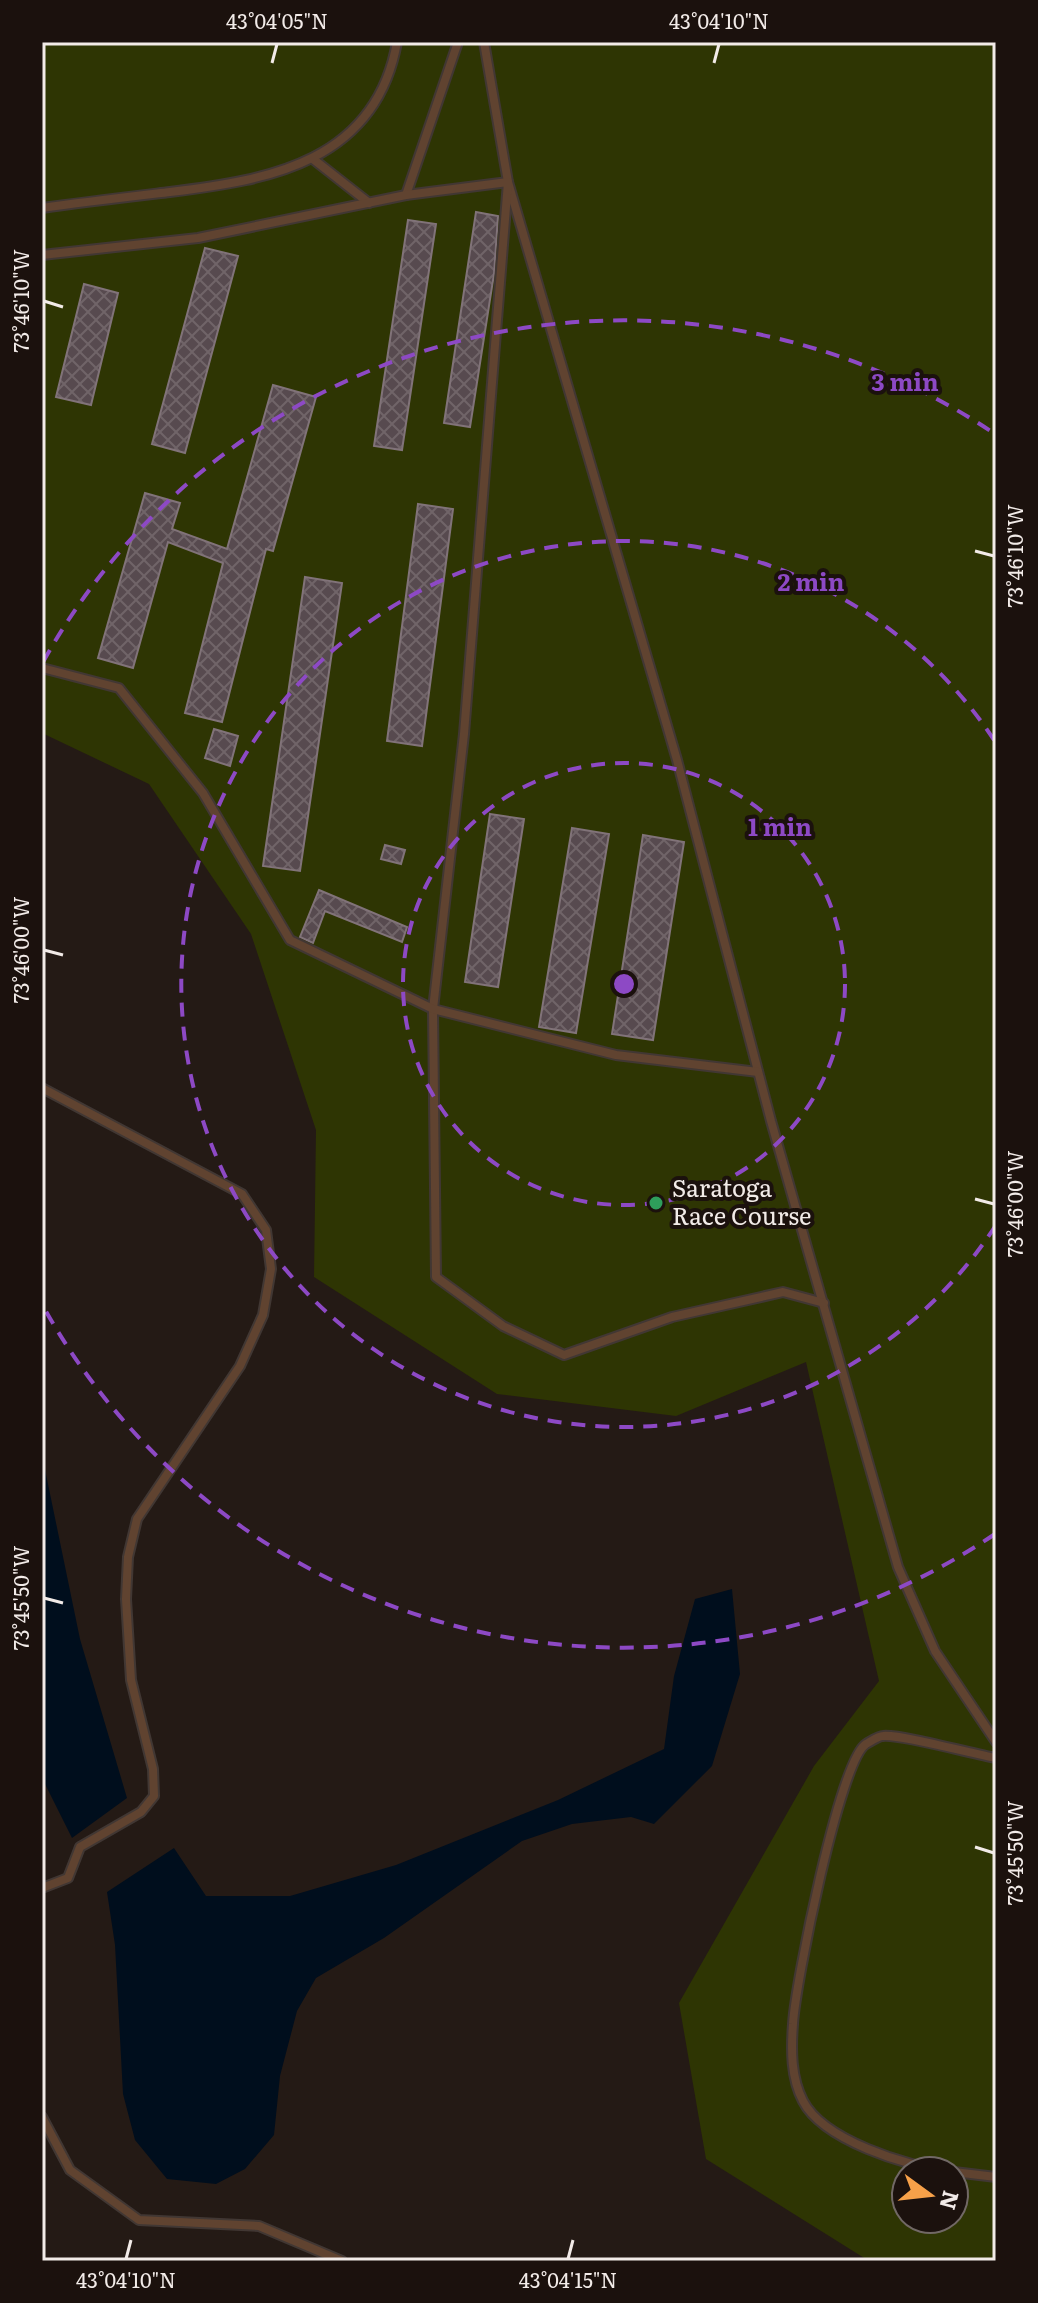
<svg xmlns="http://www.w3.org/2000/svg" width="1038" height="2303" font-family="Literata,serif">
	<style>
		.pitch { fill: #2e3503; fill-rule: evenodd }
		.water { fill: #000e1d }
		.building { fill: url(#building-cross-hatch); stroke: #817379; stroke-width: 2 }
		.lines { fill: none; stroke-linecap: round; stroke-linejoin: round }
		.service-casing { stroke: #413733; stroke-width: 12 }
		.service { stroke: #604330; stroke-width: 8 }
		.ticks { fill: none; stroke: #f2ebe8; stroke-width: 3 }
		.ring { fill: none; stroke: #8d49c5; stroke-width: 4; stroke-dasharray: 14 10 }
		.leisure-dot { fill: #2e9e5b; stroke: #1b110d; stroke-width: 3 }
		.labels { text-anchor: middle; stroke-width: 8; stroke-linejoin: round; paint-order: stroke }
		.poi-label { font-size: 24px; fill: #f2ebe8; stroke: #1b110d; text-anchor: start }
		.centre { fill: #8d49c5; stroke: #1b110d; stroke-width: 4 }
		.ring-label { font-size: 24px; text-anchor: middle; font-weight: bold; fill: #8d49c5; stroke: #1b110d; stroke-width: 8; stroke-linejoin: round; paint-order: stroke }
		.neatline { fill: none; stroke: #f2ebe8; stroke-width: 3 }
		.ticks-label { font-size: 20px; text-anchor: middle; fill: #f2ebe8 }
	</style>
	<defs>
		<pattern id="building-cross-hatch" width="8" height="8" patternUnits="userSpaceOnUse" patternTransform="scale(2)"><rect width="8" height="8" fill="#574a4f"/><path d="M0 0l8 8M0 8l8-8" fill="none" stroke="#706468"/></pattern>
	</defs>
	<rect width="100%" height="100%" fill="#241a15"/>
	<path class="pitch" d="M42,42H996V2261H869L706,2159L679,2003L814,1766L879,1681L806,1362L676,1416L497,1394L314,1277L316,1130L251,934L149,784L42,733ZM906,2171H954V2219H906Z"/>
	<g class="water">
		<path d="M42,1455L80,1639L127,1798L72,1838L42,1778Z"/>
		<path d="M732,1589L740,1674L712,1766L654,1824L631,1817L572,1824L522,1841L384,1938L316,1978L297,2011L280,2076L274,2135L245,2169L216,2184L167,2179L135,2140L123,2094L115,1945L107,1892L174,1848L206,1896H290L396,1865L558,1800L664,1749L674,1676L695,1599Z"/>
	</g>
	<g class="building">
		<path d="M476,212L498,216L494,274L470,427L444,423Z"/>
		<path d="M408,220L436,224L402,450L374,446Z"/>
		<path d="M205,248L238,256L185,453L152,444Z"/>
		<path d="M84,284L118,293L91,405L56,397Z"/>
		<path d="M273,385L316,397L273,551L266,549L222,722L185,713L223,563L168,542L133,668L98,658L145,493L180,503L172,529L227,549Z"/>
		<path d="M418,504L453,509L422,746L387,741Z"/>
		<path d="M305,577L342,583L300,871L263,866Z"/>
		<path d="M214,729L238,736L230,766L205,758Z"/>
		<path d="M490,814L524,819L498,987L465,982Z"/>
		<path d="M572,828L609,834L576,1033L539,1027Z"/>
		<path d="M643,835L684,842L653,1040L612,1034Z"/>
		<path d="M385,845L405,850L401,864L381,859Z"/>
		<path d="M319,890L407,927L402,942L325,911L313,943L300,937Z"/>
	</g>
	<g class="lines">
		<defs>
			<g id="service">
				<path d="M484,42L508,182L677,760L771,1121L898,1567L935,1651L996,1742"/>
				<path d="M313,159L369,203"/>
				<path d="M406,195L458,42"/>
				<path d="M42,208C85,202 128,197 170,192C271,180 376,161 397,42"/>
				<path d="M42,255L198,238L406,195L508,182L464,734L433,1009L436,1277L503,1326L564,1355L672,1317L783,1292L824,1303"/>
				<path d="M42,668L119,688L203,793L290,940L433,1009L616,1055L758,1072"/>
				<path d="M42,1088L242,1194L266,1230L271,1269L263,1315L240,1366L137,1519L128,1557L126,1599L131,1680L153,1769L154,1796L141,1812L80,1847L68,1878L42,1888"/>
				<path d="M42,2117L70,2170L139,2220L259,2226L342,2261"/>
				<path d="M947,2171C906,2166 823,2140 803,2101C791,2078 791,2050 793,2024C795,1985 840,1760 866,1744C870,1742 878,1736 883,1736C901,1734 973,1754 996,1758"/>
				<path d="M954,2172L996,2177"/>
			</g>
		</defs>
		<use href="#service" class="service-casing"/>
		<use href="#service" class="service"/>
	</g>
	<path class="ticks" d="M272,63L277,44M714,63L719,44M44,301L63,307M975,551L994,556M44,950L63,955M975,1199L994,1204M44,1598L63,1603M975,1847L994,1853M126,2259L131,2240M568,2259L573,2240"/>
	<g class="ring">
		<circle cx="624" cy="984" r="221"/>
		<path d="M996 1225A443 443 0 1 1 996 743"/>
		<path d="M995 1534A664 664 0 0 1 43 1306M43 662A664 664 0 0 1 995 434"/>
	</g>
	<circle class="leisure-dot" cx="656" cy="1203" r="8"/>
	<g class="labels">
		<g class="poi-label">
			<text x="672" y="1197">Saratoga<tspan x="672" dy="28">Race Course</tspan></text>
		</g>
	</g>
	<circle cx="624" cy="984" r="12" class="centre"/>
	<g class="ring-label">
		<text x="905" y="391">3 min</text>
		<text x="811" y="591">2 min</text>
		<text x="780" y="836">1 min</text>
	</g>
	<rect width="1038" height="2303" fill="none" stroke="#1b110d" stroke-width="88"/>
	<g transform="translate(930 2195) rotate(105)"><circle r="38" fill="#1b110d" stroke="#716865" stroke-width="2"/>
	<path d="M0-6L14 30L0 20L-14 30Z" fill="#f7a149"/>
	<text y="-12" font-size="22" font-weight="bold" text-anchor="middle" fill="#f2ebe8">N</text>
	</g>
	<rect x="44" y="44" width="950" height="2215" class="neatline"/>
	<g class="ticks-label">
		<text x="277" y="29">43°04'05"N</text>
		<text x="719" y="29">43°04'10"N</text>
		<text transform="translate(22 301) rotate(-90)" y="7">73°46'10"W</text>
		<text transform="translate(1016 556) rotate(-90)" y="7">73°46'10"W</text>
		<text transform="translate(22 950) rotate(-90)" y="7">73°46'00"W</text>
		<text transform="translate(1016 1204) rotate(-90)" y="7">73°46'00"W</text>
		<text transform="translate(22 1598) rotate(-90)" y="7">73°45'50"W</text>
		<text transform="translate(1016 1853) rotate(-90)" y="7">73°45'50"W</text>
		<text x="126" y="2288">43°04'10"N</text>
		<text x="568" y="2288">43°04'15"N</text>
	</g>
</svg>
